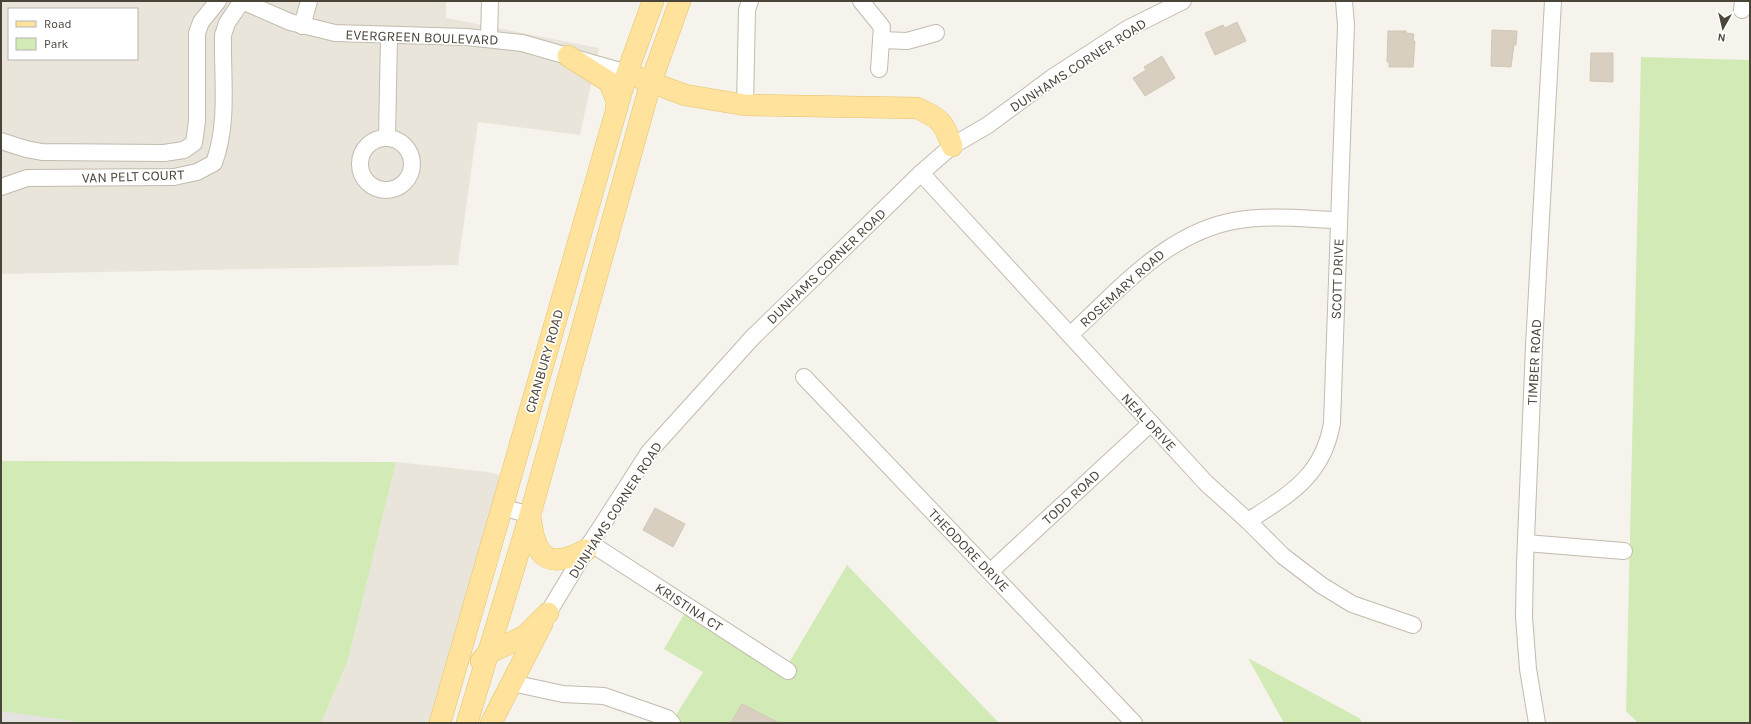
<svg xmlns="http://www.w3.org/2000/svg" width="1751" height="724" font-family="Karla,sans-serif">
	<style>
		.residential { fill: #eae5da; fill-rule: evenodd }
		.green { fill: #d2eab5 }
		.parking { fill: #e5e3e0 }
		.building { fill: #d8cfc1; stroke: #d3c7b4 }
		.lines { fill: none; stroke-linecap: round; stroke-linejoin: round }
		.minor-casing { stroke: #c2bbae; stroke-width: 18 }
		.major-casing { stroke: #e6c16a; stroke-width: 22 }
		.minor { stroke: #fff; stroke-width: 16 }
		.major { stroke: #ffe39c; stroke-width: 21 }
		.labels { text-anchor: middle; stroke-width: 3.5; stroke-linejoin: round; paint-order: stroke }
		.street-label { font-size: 14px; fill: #4b4439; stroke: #fff }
	</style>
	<rect width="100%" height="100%" fill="#f6f3ec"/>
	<g class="residential">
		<path d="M1,1H446V18L599,48L580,135L478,122L458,265L1,274ZM9,9H137V59H9Z"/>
		<path d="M396,462L488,472L504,476L429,723H321L348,660Z"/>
	</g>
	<g class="green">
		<path d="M1641,57L1750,60V723H1638L1626,711Z"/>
		<path d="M1,461L396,462L348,660L321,723H1Z"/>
		<path d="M847,565L999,723H671L703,672L664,649L687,609L787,666Z"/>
		<path d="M1248,658L1359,718L1363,723H1284Z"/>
	</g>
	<path class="parking" d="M1,711L88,723H1Z"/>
	<g class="building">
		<path d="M1237,22L1246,41L1215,55L1205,33L1223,25L1225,28Z"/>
		<path d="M1492,30L1517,31L1516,45H1514L1511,67L1491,66Z"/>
		<path d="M1388,31H1406V33L1414,34L1413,41H1415L1413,67H1389V62H1387Z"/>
		<path d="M1591,53H1613V82L1590,81Z"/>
		<path d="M1162,56L1175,78L1145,96L1133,78L1146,70L1144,67Z"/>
		<path d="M655,508L685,524L673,547L643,530Z"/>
		<path d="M742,704L779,723H731Z"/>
	</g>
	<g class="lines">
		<defs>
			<g id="minor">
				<path d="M242,1L290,22L335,33L467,37L522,43L627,73"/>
				<path d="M861,1L882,27L879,69"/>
				<path d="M1742,10L1743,1"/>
				<path d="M302,26L309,1"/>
				<path d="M489,39L490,1"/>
				<path d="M881,40L907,41L936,33"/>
				<path d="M745,105L747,10L750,1"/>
				<path d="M387,137L389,36"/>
				<circle cx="386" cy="164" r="26"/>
				<path d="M1,141L26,149L42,152L164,153L184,150L194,143L197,121V33L201,22L218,1"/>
				<path d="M921,173L1206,483L1248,521L1283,556L1321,585L1352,604L1413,625"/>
				<path d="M1,187L27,178L174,177L197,172L214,163C229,123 222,77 223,35L227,23L242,1"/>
				<path d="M1070,335C1120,289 1168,231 1239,220C1271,215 1306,219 1339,220"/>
				<path d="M804,377L1134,723"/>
				<path d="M502,507L530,515"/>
				<path d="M1248,521C1290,494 1323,476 1332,423L1346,25L1344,1"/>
				<path d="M590,543L788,671"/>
				<path d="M1526,543L1624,551"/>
				<path d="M990,572L1151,423"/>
				<path d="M548,613L586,550L649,452L752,338L921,173L952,146L988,125L1053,77L1127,29L1183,1"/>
				<path d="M512,683L563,694L604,696L667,718L672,723"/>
				<path d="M1537,723L1528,669L1524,617L1525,563L1534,346L1553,1"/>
			</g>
			<g id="major">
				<path d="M568,56L609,82L617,101L616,109"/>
				<path d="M637,77L685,95L745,105L917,108C940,118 944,122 952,146"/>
				<path d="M530,516C533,538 537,566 566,558C573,557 580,552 586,550"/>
				<path d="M481,661L487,654L525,636L548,613"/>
				<path d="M440,723L627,73L653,1"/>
				<path d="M467,723L530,515L651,82L680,1"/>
				<path d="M491,723L542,624"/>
			</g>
		</defs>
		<use href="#minor" class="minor-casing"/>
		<use href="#major" class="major-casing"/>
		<use href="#minor" class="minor"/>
		<use href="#major" class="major"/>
	</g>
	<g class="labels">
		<g class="street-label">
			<text transform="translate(422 37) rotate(2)" y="5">EVERGREEN BOULEVARD</text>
			<text transform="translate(1078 65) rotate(-33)" y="5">DUNHAMS CORNER ROAD</text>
			<text transform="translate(133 176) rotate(-2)" y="5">VAN PELT COURT</text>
			<text transform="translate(826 266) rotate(-44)" y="5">DUNHAMS CORNER ROAD</text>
			<text transform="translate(1337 279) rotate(-88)" y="5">SCOTT DRIVE</text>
			<text transform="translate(1122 288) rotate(-42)" y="5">ROSEMARY ROAD</text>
			<text transform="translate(544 361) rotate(-74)" y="5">CRANBURY ROAD</text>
			<text transform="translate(1534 362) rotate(-87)" y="5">TIMBER ROAD</text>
			<text transform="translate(1149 422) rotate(47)" y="5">NEAL DRIVE</text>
			<text transform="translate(1071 497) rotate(-43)" y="5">TODD ROAD</text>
			<text transform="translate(615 510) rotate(-57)" y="5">DUNHAMS CORNER ROAD</text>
			<text transform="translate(969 550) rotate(46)" y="5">THEODORE DRIVE</text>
			<text transform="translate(689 607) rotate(33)" y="5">KRISTINA CT</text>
		</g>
	</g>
	<rect width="1751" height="724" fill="none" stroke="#4b4439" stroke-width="4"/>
	<rect x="8" y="8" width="130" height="52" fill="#ffffff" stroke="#b7b4b0"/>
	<rect x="16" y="21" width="20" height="6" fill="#ffe39c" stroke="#b7b4b0"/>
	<text x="44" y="28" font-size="12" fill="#4b4439">Road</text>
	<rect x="16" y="38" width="20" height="12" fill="#d2eab5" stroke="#b7b4b0"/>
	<text x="44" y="48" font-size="12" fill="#4b4439">Park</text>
	<g transform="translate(1723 28) rotate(188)" stroke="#ffffff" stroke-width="3" paint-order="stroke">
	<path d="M0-3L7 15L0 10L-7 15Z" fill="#4b4439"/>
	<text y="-6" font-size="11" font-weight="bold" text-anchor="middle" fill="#4b4439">N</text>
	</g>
</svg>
